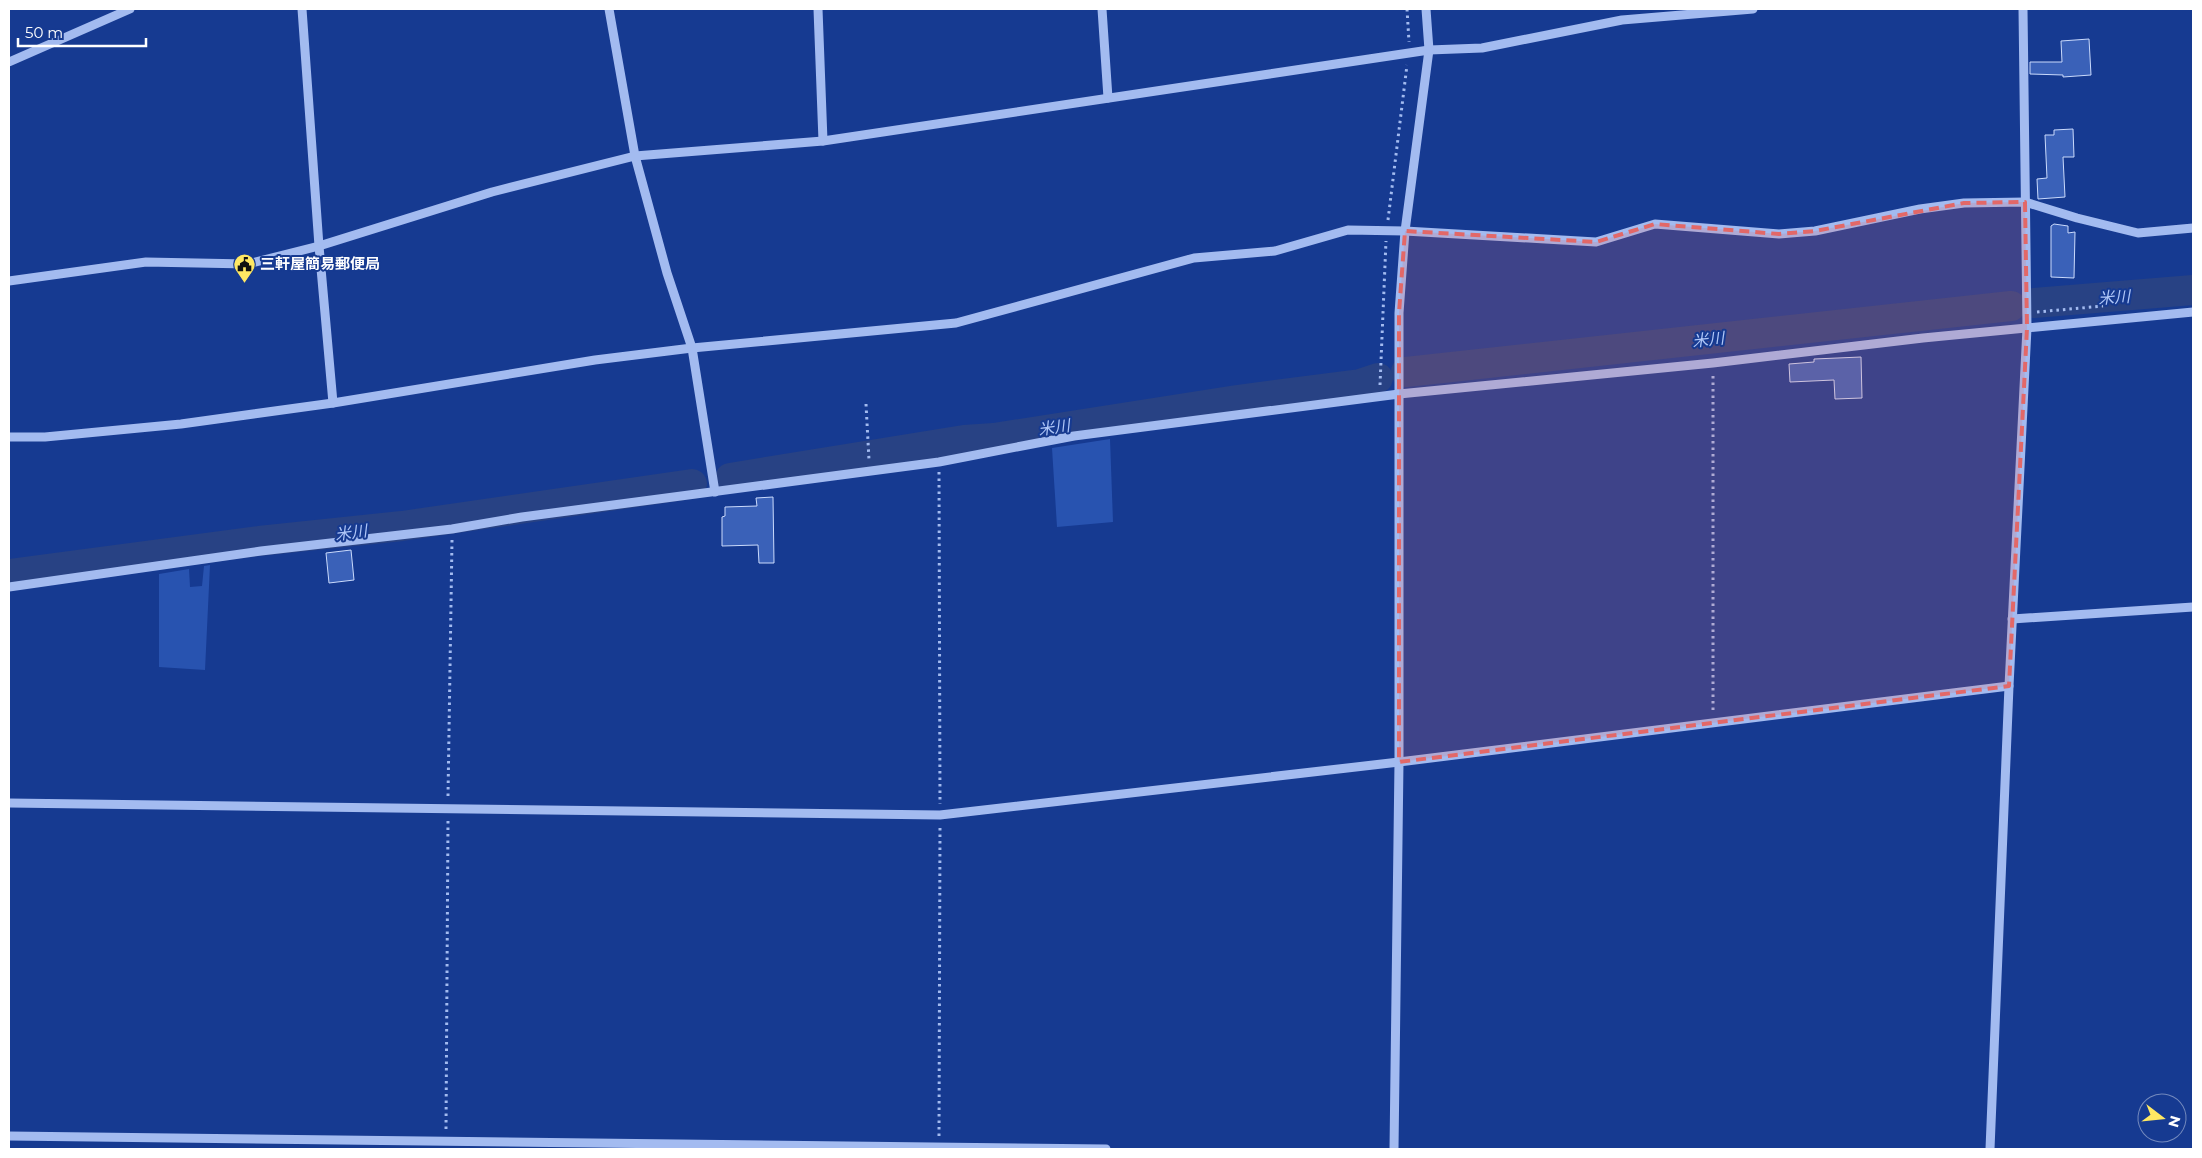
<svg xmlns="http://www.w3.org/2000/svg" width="2202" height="1158" font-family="Montserrat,'Noto Sans JP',sans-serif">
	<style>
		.green { fill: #2853b0 }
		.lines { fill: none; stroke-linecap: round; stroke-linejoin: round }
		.river { stroke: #284284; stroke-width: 30 }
		.building { fill: #3a61b8; stroke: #cadafc }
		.path { stroke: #a3bbf0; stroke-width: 3; stroke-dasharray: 2.5 4; stroke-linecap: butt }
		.minor { stroke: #a3bbf0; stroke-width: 9 }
		.marked { fill: #e26868; fill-opacity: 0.2; stroke: #e26868; stroke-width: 4; stroke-dasharray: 10 6; stroke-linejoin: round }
		.labels { text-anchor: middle; stroke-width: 4; stroke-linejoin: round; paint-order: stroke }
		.poi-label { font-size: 15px; font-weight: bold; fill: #fff; stroke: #163a91; text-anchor: start }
		.water-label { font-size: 16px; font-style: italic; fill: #afc6f7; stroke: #163a91 }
	</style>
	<rect width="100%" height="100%" fill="#163a91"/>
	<g class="green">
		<path d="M1110,439L1113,522L1057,527L1052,448Z"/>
		<path d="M210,565L205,670L159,667V574L189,569L190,587L202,586L204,566Z"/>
	</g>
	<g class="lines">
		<g class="river">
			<path d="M2034,303L2193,290"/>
			<path d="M1406,372L2011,306"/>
			<path d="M730,478L964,440L994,438L1237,400L1360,384L1378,378"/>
			<path d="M9,574L259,541L402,526L692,484"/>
		</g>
	</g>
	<g class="building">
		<path d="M2089,39L2091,75L2063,77V75L2030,74V62H2062L2061,41Z"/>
		<path d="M2073,129L2074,157H2063L2065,197L2038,199L2037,179L2047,178L2045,135H2054V130Z"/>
		<path d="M2054,224L2068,226V233L2075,232L2074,278L2051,277V226Z"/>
		<path d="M1861,357L1862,398L1835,399L1834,380L1790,382L1789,364L1814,362V359Z"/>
		<path d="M773,497L774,563H759L758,545L722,546V517L725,516V507L757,506L756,498Z"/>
		<path d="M351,550L354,580L329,583L326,553Z"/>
	</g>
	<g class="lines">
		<g class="path">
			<path d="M1407,9L1409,42"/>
			<path d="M1388,220L1407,65"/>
			<path d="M2037,312L2103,306"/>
			<path d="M1380,385L1386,241"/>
			<path d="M866,404L869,460"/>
			<path d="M939,472L940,804"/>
			<path d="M1713,710V374"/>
			<path d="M448,796L452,540"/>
			<path d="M446,1129L448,820"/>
			<path d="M939,1136L940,827"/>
		</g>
		<g class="minor">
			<path d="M302,9L319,246L333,403"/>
			<path d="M609,9L635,156L667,273L692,348L715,492"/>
			<path d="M818,9L823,141"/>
			<path d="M1102,9L1108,98"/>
			<path d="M1426,9L1429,50L1405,231L1399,313V394L1713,363L1923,338L2193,312"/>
			<path d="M9,62L130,9"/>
			<path d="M9,281L146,262L248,264L319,246L492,192L635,156L823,141L1429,50L1482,48L1622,20L1753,9"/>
			<path d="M9,437H45L181,424L333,403L595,360L692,348L956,323L1194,258L1275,251L1348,230L1405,231L1596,242L1655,224L1779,234L1815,231L1920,209L1964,203L2025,202L2077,218L2138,233L2193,228"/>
			<path d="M9,587L261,551L452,529L522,517L939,462L1074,436L1399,394V762L1394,1149"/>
			<path d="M2012,619L2193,607"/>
			<path d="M9,803L940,815L1399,762L2009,686"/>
			<path d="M9,1136L1106,1149"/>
			<path d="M1990,1149L2009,686L2027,328L2023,9"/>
		</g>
	</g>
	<path class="marked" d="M2025,202L2027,328L2009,686L1399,762V313L1405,231L1596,242L1655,224L1779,234L1815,231L1964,203Z"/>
	<defs>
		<symbol id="civic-pin" viewBox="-11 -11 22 30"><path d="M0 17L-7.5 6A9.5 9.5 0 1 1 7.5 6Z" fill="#ffe863" stroke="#163a91"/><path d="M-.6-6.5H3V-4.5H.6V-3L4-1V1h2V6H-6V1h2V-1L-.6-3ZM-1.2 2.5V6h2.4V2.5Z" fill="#111"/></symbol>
	</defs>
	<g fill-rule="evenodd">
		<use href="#civic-pin" x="232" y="252" width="25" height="34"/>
	</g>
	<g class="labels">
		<g class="poi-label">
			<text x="260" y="269">三軒屋簡易郵便局</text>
		</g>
		<g class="water-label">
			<text transform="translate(2114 297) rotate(-4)" y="6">米川</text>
			<text transform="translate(1708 339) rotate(-6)" y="6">米川</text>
			<text transform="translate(1054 427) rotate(-8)" y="6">米川</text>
			<text transform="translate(351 532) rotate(-7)" y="6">米川</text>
		</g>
	</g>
	<rect width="2202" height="1158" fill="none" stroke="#ffffff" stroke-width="20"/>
	<g transform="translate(2162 1118) rotate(106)"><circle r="24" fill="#163a91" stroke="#7389bd"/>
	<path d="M0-4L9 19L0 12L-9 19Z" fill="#ffe863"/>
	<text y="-8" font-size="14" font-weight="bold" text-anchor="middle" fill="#ffffff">N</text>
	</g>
	<path d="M18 38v8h128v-8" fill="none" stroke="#ffffff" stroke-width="2.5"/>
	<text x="25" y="38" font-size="15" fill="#ffffff" stroke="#163a91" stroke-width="4" paint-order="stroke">50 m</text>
</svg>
